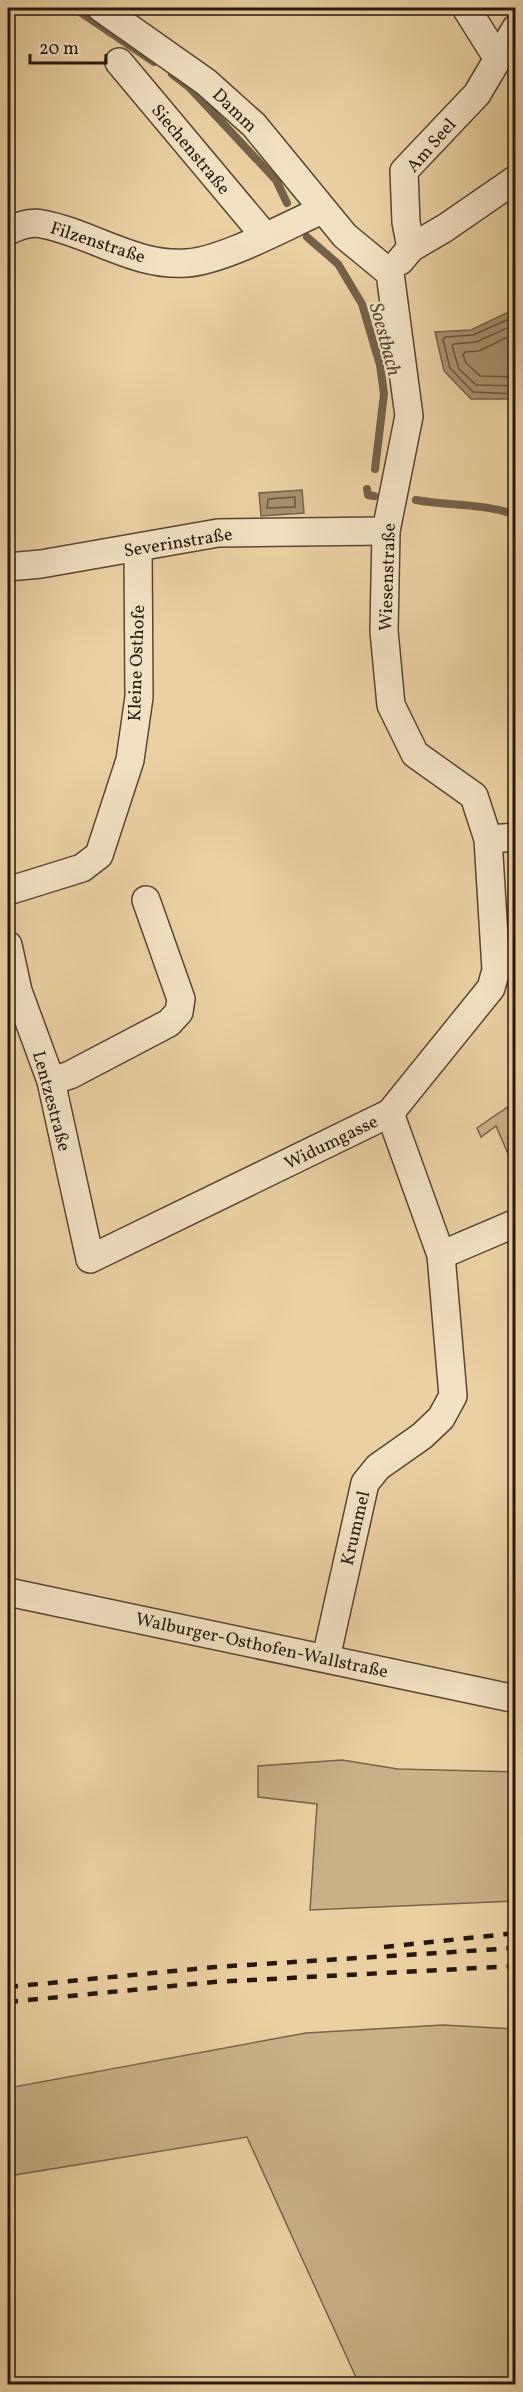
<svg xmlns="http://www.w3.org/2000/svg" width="523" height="2392" font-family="Vollkorn,serif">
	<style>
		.green { fill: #cab189; stroke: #78644c; stroke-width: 1.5 }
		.water { fill: #a89270; stroke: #746149; stroke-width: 1.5 }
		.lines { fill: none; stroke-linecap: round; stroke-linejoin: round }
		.shore { stroke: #685440; stroke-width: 1.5 }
		.stream { stroke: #746149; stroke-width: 8 }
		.minor-casing { stroke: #584634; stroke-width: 30 }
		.minor { stroke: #f2e1c3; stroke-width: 27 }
		.rail { stroke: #27170f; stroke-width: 4.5; stroke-dasharray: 10 10; stroke-linecap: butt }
		.labels { text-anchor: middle; stroke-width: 4.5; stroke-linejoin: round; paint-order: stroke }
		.street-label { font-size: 18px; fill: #27170f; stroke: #f2e1c3 }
		.water-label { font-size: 20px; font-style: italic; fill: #5b4836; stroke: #f2e1c3 }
	</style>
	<rect width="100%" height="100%" fill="#ebd1a2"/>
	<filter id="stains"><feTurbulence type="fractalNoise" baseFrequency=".00333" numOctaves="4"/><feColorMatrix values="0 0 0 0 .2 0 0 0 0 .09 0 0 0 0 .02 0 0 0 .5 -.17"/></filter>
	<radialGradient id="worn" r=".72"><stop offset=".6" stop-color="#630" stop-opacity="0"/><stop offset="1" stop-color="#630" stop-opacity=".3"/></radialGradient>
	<g class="green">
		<path d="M515,1102V1170L496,1126L481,1137L477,1128Z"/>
		<path d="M342,1760L398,1769L515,1772V1901L310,1910L317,1804L258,1797V1766Z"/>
		<path d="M443,2025L515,2029V2384H359L247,2137L8,2176V2088L306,2033Z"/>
	</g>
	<g class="water">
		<path d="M515,309V399H471L444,371L435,332L471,330Z"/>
		<path d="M302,490L304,513L261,516L259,493Z"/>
	</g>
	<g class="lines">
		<g class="shore">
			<path d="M516,316L473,335L445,337L443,340L450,368L473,392L516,394"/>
			<path d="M516,324L476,342L454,344L452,346L459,369L476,385L516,386"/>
			<path d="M516,333L479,351L465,352L463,355L466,363L480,376L516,377"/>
			<path d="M295,497V507L267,508L268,499Z"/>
		</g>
		<g class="stream">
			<path d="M74,8L154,62"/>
			<path d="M172,74L189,87L276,180L287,203"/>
			<path d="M307,237L338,264L362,304L380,365L384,394L375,469"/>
			<path d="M367,489L368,495L374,496"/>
			<path d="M416,500C449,506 483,503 516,515"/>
		</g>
		<defs>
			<g id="minor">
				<path d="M466,8L498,59"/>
				<path d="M119,62L264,235"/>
				<path d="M8,231C18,226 30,221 42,224C91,233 135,267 187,263C225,260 286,226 322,210"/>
				<path d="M411,248L406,222L404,171L477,94L516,28"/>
				<path d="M400,261L411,248L445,228L516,179"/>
				<path d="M8,567L41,564L218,533L386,531"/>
				<path d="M488,839L516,837"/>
				<path d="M8,891L82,868L99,855L130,760L139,697L138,548"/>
				<path d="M8,945L18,991L51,1081L90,1259L390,1113L491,988L496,970L488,839L474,796L415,754L391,705L384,631L386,531L409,416L390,273L345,236L254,125L206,82L101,8"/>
				<path d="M51,1081L70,1075L169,1023L179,1012L181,999L146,900"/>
				<path d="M441,1255L516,1223"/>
				<path d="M8,1592L516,1699"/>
				<path d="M326,1658L365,1483L378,1467L422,1436L441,1418L453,1396L441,1255L390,1113"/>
			</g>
		</defs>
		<use href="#minor" class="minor-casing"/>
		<use href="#minor" class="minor"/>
		<g class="rail">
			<path d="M384,1947L516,1933"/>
			<path d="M8,1987L215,1967L516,1948"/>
			<path d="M8,2002L214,1982L516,1966"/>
		</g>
	</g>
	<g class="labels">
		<g class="street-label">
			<text transform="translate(235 110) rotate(44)" y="6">Damm</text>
			<text transform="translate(431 145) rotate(-49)" y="6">Am Seel</text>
			<text transform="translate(191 149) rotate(50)" y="6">Siechenstraße</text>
			<text transform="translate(98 242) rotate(18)" y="6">Filzenstraße</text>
			<text transform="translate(178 542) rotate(-9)" y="6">Severinstraße</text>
			<text transform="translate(387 577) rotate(-88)" y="6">Wiesenstraße</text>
			<text transform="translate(136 663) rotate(-88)" y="6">Kleine Osthofe</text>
			<text transform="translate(52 1101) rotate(75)" y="6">Lentzestraße</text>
			<text transform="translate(331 1142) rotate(-26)" y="6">Widumgasse</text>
			<text transform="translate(355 1528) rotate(-77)" y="6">Krummel</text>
			<text transform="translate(262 1645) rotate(12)" y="6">Walburger-Osthofen-Wallstraße</text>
		</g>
		<g class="water-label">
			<text transform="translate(386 339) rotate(75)" y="7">Soestbach</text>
		</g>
	</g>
	<rect width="523" height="2392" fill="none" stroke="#ebd1a2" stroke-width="30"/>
	<rect x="9" y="9" width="505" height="2374" fill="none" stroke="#27170f" stroke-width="3"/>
	<rect x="15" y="15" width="493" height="2362" fill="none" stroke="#27170f" stroke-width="1.5"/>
	<path d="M30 54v9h76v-9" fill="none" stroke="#27170f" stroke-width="3"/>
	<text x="39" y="54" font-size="18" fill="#27170f" stroke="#f2e1c3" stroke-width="4.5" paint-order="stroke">20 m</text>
	<rect width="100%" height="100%" filter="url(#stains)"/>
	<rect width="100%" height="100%" fill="url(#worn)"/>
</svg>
